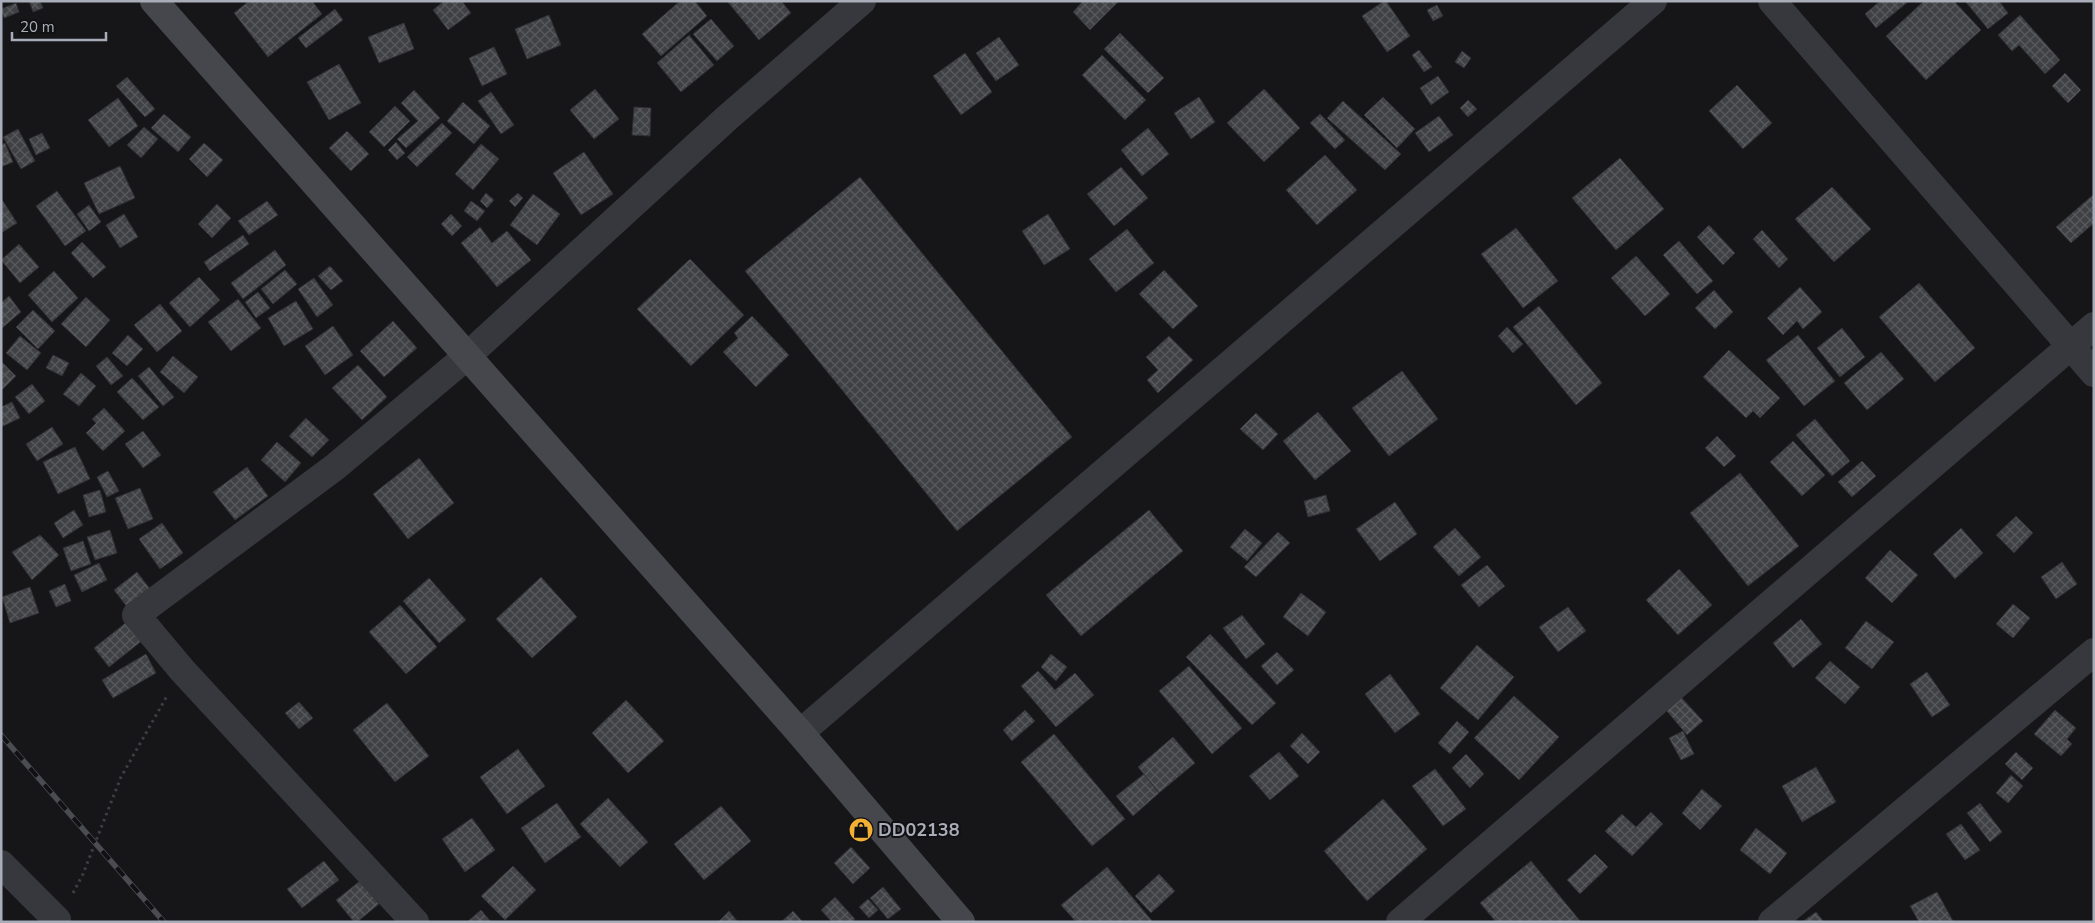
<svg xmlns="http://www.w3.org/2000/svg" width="2095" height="923" font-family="'Nunito Sans',sans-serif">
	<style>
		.building { fill: url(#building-cross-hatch); stroke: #303034 }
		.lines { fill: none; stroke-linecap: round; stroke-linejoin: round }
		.path { stroke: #3d3f44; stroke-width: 3; stroke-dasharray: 2.5 4; stroke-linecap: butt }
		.minor { stroke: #37383d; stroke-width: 28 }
		.tertiary { stroke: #37383d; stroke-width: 28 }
		.secondary { stroke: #45474d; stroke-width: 28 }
		.rail-casing { stroke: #4a4c52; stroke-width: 5.5 }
		.rail { stroke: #111113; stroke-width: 4; stroke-dasharray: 11; stroke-linecap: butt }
		.labels { text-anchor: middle; stroke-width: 4; stroke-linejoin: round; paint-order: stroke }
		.poi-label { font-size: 18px; font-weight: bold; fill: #a8adb8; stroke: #111113; text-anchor: start }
	</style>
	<defs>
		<pattern id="building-cross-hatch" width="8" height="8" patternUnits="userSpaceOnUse" patternTransform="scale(1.25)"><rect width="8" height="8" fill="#404145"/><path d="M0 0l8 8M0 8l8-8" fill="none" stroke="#595a5e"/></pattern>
	</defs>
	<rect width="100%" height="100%" fill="#161618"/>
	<g class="building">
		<path d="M29,1H40L43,8L33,12Z"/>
		<path d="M249,1H312L322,14L268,57L234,13Z"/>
		<path d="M444,1H462L471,13L448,30L433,10Z"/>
		<path d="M680,1H695L707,16L661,56L642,34Z"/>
		<path d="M727,1H781L791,13L759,40Z"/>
		<path d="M1083,1H1119L1090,30L1073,12Z"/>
		<path d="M1384,1H1386L1410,36L1387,52L1362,16Z"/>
		<path d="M1880,1H1909L1876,28L1865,14Z"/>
		<path d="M1924,1H1954L1981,30L1926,80L1886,36Z"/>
		<path d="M1965,1H1999L2008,13L1988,29Z"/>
		<path d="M16,3L19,12L4,18L1,9Z"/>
		<path d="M1437,5L1443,16L1433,21L1427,10Z"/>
		<path d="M335,9L343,20L306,48L298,38Z"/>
		<path d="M549,15L561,45L527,59L515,29Z"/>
		<path d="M2020,15L2060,60L2045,74L2019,45L2012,51L1998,35Z"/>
		<path d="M711,19L734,46L717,61L693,34Z"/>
		<path d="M404,23L414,49L379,63L368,37Z"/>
		<path d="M1120,33L1164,78L1148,93L1104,49Z"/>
		<path d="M689,35L714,65L681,92L657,63Z"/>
		<path d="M999,37L1019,65L996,81L976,53Z"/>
		<path d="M494,47L507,74L482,86L469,58Z"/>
		<path d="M1419,50L1432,67L1424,72L1412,55Z"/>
		<path d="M1462,51L1471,58L1464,68L1455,62Z"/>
		<path d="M965,53L992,92L961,115L933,76Z"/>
		<path d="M1102,55L1146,100L1125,120L1082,75Z"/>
		<path d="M339,64L361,103L329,120L307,82Z"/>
		<path d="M2065,73L2081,90L2068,103L2052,86Z"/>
		<path d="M1438,76L1449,92L1431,105L1420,88Z"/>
		<path d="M127,77L155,109L145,117L116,86Z"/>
		<path d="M1737,85L1772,123L1743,149L1709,111Z"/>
		<path d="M595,89L619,119L594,139L570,110Z"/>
		<path d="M1264,89L1300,128L1264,162L1227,123Z"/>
		<path d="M414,90L440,118L406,148L397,139L418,121L401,103Z"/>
		<path d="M491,92L514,125L501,134L478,101Z"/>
		<path d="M1199,97L1215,122L1191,139L1174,113Z"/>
		<path d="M1383,97L1415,129L1397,148L1364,115Z"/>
		<path d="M118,98L138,126L109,147L88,120Z"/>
		<path d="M1468,100L1477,109L1468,117L1460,108Z"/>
		<path d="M1343,101L1401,154L1385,170L1327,118Z"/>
		<path d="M463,102L490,126L474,144L447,121Z"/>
		<path d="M395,106L410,121L384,147L369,132Z"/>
		<path d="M634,107L651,108L650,136L632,135Z"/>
		<path d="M164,114L191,137L178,152L151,128Z"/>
		<path d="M1320,114L1345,140L1335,149L1310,123Z"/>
		<path d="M1439,116L1453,135L1429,152L1415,133Z"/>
		<path d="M442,123L452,133L417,167L407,157Z"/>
		<path d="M144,127L158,139L141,158L127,145Z"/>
		<path d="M1148,128L1169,154L1142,176L1121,150Z"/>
		<path d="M18,129L35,161L21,169L3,137Z"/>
		<path d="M347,131L369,154L351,171L329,148Z"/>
		<path d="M42,133L50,148L36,155L29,139Z"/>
		<path d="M396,142L405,153L397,160L388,150Z"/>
		<path d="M5,143L13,162L1,167V145Z"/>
		<path d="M204,143L223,160L207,177L189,159Z"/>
		<path d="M481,144L499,159L473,190L455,174Z"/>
		<path d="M584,152L613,194L581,215L553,173Z"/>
		<path d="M1325,155L1357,190L1317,225L1286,190Z"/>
		<path d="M1620,158L1664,209L1616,250L1572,198Z"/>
		<path d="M120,166L135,198L99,214L84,183Z"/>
		<path d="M1121,167L1148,198L1114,226L1087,194Z"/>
		<path d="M860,177L1072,437L957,531L745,271Z"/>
		<path d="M1832,187L1871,229L1834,262L1795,219Z"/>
		<path d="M57,191L86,231L65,246L36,206Z"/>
		<path d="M486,193L494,200L487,208L480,201Z"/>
		<path d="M518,193L523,198L515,207L509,201Z"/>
		<path d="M533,194L560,214L537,245L510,225Z"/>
		<path d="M2094,194V223L2071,243L2056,227Z"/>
		<path d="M1,198L17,223L1,233Z"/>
		<path d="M267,201L278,215L249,235L238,221Z"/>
		<path d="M471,201L485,211L477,221L464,211Z"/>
		<path d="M217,204L231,218L212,238L198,224Z"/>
		<path d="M89,205L101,222L89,231L77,214Z"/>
		<path d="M124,214L138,237L120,248L106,225Z"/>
		<path d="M451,214L462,226L452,236L441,224Z"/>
		<path d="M1048,214L1070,249L1044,265L1022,231Z"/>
		<path d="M1709,225L1735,253L1723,265L1697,237Z"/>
		<path d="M480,227L492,243L507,231L531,260L497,287L461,243Z"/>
		<path d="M1516,228L1558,281L1523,308L1481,254Z"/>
		<path d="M1127,229L1154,263L1116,292L1089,259Z"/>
		<path d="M1762,230L1788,259L1779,268L1753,239Z"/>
		<path d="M243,235L249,244L210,271L204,262Z"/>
		<path d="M1679,241L1713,281L1697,294L1663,255Z"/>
		<path d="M82,242L106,267L93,278L71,253Z"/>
		<path d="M19,244L39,267L20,283L1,260Z"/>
		<path d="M275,250L286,265L243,299L231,283Z"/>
		<path d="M1636,256L1670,294L1645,316L1611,278Z"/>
		<path d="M690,259L744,315L691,366L637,309Z"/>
		<path d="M330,266L343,281L331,290L318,276Z"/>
		<path d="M285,270L297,284L273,304L261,289Z"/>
		<path d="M1164,270L1198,306L1173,329L1139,294Z"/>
		<path d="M54,271L78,298L52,322L28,295Z"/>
		<path d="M199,277L220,300L190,327L169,303Z"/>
		<path d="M314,278L333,305L317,317L298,289Z"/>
		<path d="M1919,283L1975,348L1935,382L1879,317Z"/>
		<path d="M1800,287L1822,312L1803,329L1797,321L1783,335L1767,318Z"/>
		<path d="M1714,290L1733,312L1715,329L1695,308Z"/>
		<path d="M258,292L270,308L256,318L245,302Z"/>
		<path d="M9,296L21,312L1,329V303Z"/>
		<path d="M86,297L110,320L86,347L61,324Z"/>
		<path d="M238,299L261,328L231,351L208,322Z"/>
		<path d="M296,301L313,329L284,346L268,318Z"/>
		<path d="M160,304L182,331L157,352L134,325Z"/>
		<path d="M1539,306L1602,383L1576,405L1513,327Z"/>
		<path d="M33,310L55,331L38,349L16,327Z"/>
		<path d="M752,316L789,355L756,387L723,352L738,338L734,333Z"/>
		<path d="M393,321L417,348L384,377L360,351Z"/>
		<path d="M333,326L353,355L325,375L305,346Z"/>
		<path d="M1507,327L1523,344L1513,353L1498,336Z"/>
		<path d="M1842,328L1865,357L1840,377L1817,348Z"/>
		<path d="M128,335L143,349L127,366L112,353Z"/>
		<path d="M1798,335L1835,381L1804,406L1766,360Z"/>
		<path d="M20,336L41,353L27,370L6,353Z"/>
		<path d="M1169,336L1193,360L1158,393L1147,380L1158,370L1146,357Z"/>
		<path d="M1729,350L1780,398L1760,418L1753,411L1746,418L1703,377Z"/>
		<path d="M1881,352L1904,379L1867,410L1844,383Z"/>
		<path d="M53,355L69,363L62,376L46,368Z"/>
		<path d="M173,356L198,377L184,393L160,372Z"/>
		<path d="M107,357L123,376L111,385L96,366Z"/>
		<path d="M1,361L16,376L1,391Z"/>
		<path d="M358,365L387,397L362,420L332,388Z"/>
		<path d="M149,367L174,397L163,406L138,376Z"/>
		<path d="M1402,371L1438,419L1389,456L1352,408Z"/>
		<path d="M81,373L96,386L79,406L63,394Z"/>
		<path d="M132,378L159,407L143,420L117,392Z"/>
		<path d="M32,384L45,401L29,414L15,397Z"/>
		<path d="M12,402L20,418L1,427V407Z"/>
		<path d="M104,408L125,431L103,451L86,433L96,423L92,419Z"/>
		<path d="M1318,412L1351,451L1315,480L1283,441Z"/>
		<path d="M1256,413L1278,434L1263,450L1240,429Z"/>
		<path d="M306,418L329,440L312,457L289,436Z"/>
		<path d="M1815,419L1850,461L1832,476L1796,435Z"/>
		<path d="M52,427L63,444L37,461L26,444Z"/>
		<path d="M143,431L161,455L143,468L125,444Z"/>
		<path d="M1717,436L1736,456L1724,467L1705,448Z"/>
		<path d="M1793,441L1825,475L1802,496L1770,462Z"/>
		<path d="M277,442L301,463L285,482L261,460Z"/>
		<path d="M75,447L90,479L58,494L43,462Z"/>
		<path d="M419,458L454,503L408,539L373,494Z"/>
		<path d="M1862,461L1876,476L1852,497L1838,482Z"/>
		<path d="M247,467L268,496L235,520L213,492Z"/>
		<path d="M108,471L119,491L107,497L97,477Z"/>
		<path d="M1740,473L1799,546L1748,586L1690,513Z"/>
		<path d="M140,488L153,519L128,529L115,498Z"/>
		<path d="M100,490L106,512L89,517L83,495Z"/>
		<path d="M1326,495L1330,511L1308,517L1304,501Z"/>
		<path d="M1395,502L1417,534L1380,561L1356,529Z"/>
		<path d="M74,510L83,525L63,538L54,523Z"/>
		<path d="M1149,510L1183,551L1081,636L1046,595Z"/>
		<path d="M2016,516L2033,533L2014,553L1996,535Z"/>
		<path d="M162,523L183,553L160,569L139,539Z"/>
		<path d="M1455,528L1481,557L1459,576L1433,547Z"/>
		<path d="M1961,528L1983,553L1955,579L1933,554Z"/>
		<path d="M1245,529L1262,543L1247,561L1230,547Z"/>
		<path d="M110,530L117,553L95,560L87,537Z"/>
		<path d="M1278,532L1290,543L1256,577L1244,567Z"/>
		<path d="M40,535L59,555L32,580L12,552Z"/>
		<path d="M83,541L91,564L71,571L63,548Z"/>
		<path d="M1890,550L1918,575L1892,603L1865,578Z"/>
		<path d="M2062,562L2077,584L2056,599L2041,577Z"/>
		<path d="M99,563L107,580L82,592L74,575Z"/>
		<path d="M1487,565L1505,586L1479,607L1461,585Z"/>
		<path d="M1679,569L1712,605L1678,635L1646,600Z"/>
		<path d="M137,572L154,594L131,612L114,590Z"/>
		<path d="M541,577L577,617L532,658L496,619Z"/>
		<path d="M429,578L466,620L439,643L403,601Z"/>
		<path d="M65,584L71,601L56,607L49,591Z"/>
		<path d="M30,587L39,613L10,623L2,597Z"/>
		<path d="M1301,593L1326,612L1308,636L1283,617Z"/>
		<path d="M2013,604L2030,618L2013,638L1996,624Z"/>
		<path d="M400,605L437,647L406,674L369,632Z"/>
		<path d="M1568,607L1586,631L1558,652L1539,627Z"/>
		<path d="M1242,615L1265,644L1246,659L1223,628Z"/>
		<path d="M133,617L148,636L109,667L94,648Z"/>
		<path d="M1801,619L1822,644L1793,668L1773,643Z"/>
		<path d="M1866,621L1894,642L1872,669L1845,648Z"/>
		<path d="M1210,634L1276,703L1252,725L1186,657Z"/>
		<path d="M1477,645L1514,677L1478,720L1440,688Z"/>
		<path d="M1277,652L1294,670L1277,685L1261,666Z"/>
		<path d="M146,654L156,673L113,698L102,680Z"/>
		<path d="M1051,654L1067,667L1056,681L1041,667Z"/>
		<path d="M1830,661L1860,687L1845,704L1815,678Z"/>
		<path d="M1189,666L1242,728L1212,754L1159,691Z"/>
		<path d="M1038,671L1055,690L1075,673L1094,695L1056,727L1021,686Z"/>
		<path d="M1927,672L1950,705L1932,717L1910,684Z"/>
		<path d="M1390,674L1420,714L1395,733L1365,694Z"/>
		<path d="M1514,696L1559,737L1519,780L1474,738Z"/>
		<path d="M1681,697L1703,721L1687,735L1666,710Z"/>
		<path d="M626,700L664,741L628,773L592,733Z"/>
		<path d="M299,702L313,718L299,729L285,713Z"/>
		<path d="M387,703L429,756L395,782L353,730Z"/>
		<path d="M1025,710L1035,721L1012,741L1003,730Z"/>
		<path d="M2055,710L2076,728L2067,739L2072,744L2061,756L2034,734Z"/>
		<path d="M1457,721L1469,732L1450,754L1438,743Z"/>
		<path d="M1683,731L1694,754L1681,760L1669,738Z"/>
		<path d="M1302,733L1320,752L1308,764L1290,746Z"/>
		<path d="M1054,734L1125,819L1092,846L1021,762Z"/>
		<path d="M1173,737L1195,763L1159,793L1138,767Z"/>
		<path d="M518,749L545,786L507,814L480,777Z"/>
		<path d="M1279,752L1299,776L1270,800L1249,776Z"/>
		<path d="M2016,752L2033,768L2022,780L2005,764Z"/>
		<path d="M1466,754L1484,774L1470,788L1452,768Z"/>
		<path d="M1816,767L1836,802L1802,822L1782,786Z"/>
		<path d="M1435,769L1466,809L1443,826L1412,786Z"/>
		<path d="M1144,774L1159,793L1133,816L1116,796Z"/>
		<path d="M2011,775L2023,786L2008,803L1996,793Z"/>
		<path d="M1702,789L1722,806L1700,830L1682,813Z"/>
		<path d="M608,798L648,842L620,867L580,824Z"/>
		<path d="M1383,799L1427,849L1367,901L1324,851Z"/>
		<path d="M557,803L581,837L545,863L521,828Z"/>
		<path d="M1980,803L2002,832L1990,842L1967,813Z"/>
		<path d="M721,806L751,841L704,880L674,844Z"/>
		<path d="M1651,812L1663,824L1632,856L1605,831L1622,814L1636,827Z"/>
		<path d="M472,818L495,850L465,872L442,839Z"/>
		<path d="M1961,824L1980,850L1965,860L1946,834Z"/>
		<path d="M1756,828L1787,853L1770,874L1740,850Z"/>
		<path d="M851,847L870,868L853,884L834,863Z"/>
		<path d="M1595,854L1608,867L1580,894L1567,880Z"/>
		<path d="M324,861L339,880L302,908L287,889Z"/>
		<path d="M1531,861L1581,922H1496L1480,903Z"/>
		<path d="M513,866L536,890L505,920L481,896Z"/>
		<path d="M1107,867L1153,922H1076L1061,905Z"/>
		<path d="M1159,874L1175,891L1151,913L1135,896Z"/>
		<path d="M360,881L379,904L357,922H354L336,900Z"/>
		<path d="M883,887L901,909L888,919L870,898Z"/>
		<path d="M1937,892L1953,921L1919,922L1910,906Z"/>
		<path d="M835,897L855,919L852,922H832L821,910Z"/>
		<path d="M868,899L878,910L869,918L859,907Z"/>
		<path d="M481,910L491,922H467Z"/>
		<path d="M729,911L738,922H718Z"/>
		<path d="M793,911L803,922H781Z"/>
		<path d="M1816,912L1824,922H1802Z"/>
	</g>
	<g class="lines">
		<path class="path" d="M73,893L83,874L121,777L167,696"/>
		<g class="minor">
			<path d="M800,733L1653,1"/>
			<path d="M1,864L57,920"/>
			<path d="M415,922L182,670L136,615L335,467L466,357L727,118L862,1"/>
			<path d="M1400,922L2094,326"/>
			<path d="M1772,922L2094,652"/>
		</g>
		<path class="tertiary" d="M1772,1L2094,373"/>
		<path class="secondary" d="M154,1L800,733L961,922"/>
		<defs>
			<path id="rail" d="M1,735L164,922"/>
		</defs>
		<use href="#rail" class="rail-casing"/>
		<use href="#rail" class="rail"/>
	</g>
	<defs>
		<symbol id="shop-disc" viewBox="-11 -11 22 22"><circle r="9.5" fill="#f2b134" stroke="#111113"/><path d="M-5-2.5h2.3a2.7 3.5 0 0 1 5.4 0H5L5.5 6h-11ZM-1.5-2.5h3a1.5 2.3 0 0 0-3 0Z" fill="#111"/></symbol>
	</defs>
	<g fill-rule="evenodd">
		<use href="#shop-disc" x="847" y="816" width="28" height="28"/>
	</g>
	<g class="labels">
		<g class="poi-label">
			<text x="878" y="836">DD02138</text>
		</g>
	</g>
	<rect width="2095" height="923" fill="none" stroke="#a8adb8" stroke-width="5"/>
	<path d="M12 32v8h94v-8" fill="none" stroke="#a8adb8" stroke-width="2.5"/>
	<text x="20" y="32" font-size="15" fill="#a8adb8" stroke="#111113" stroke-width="4" paint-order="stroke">20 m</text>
</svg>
